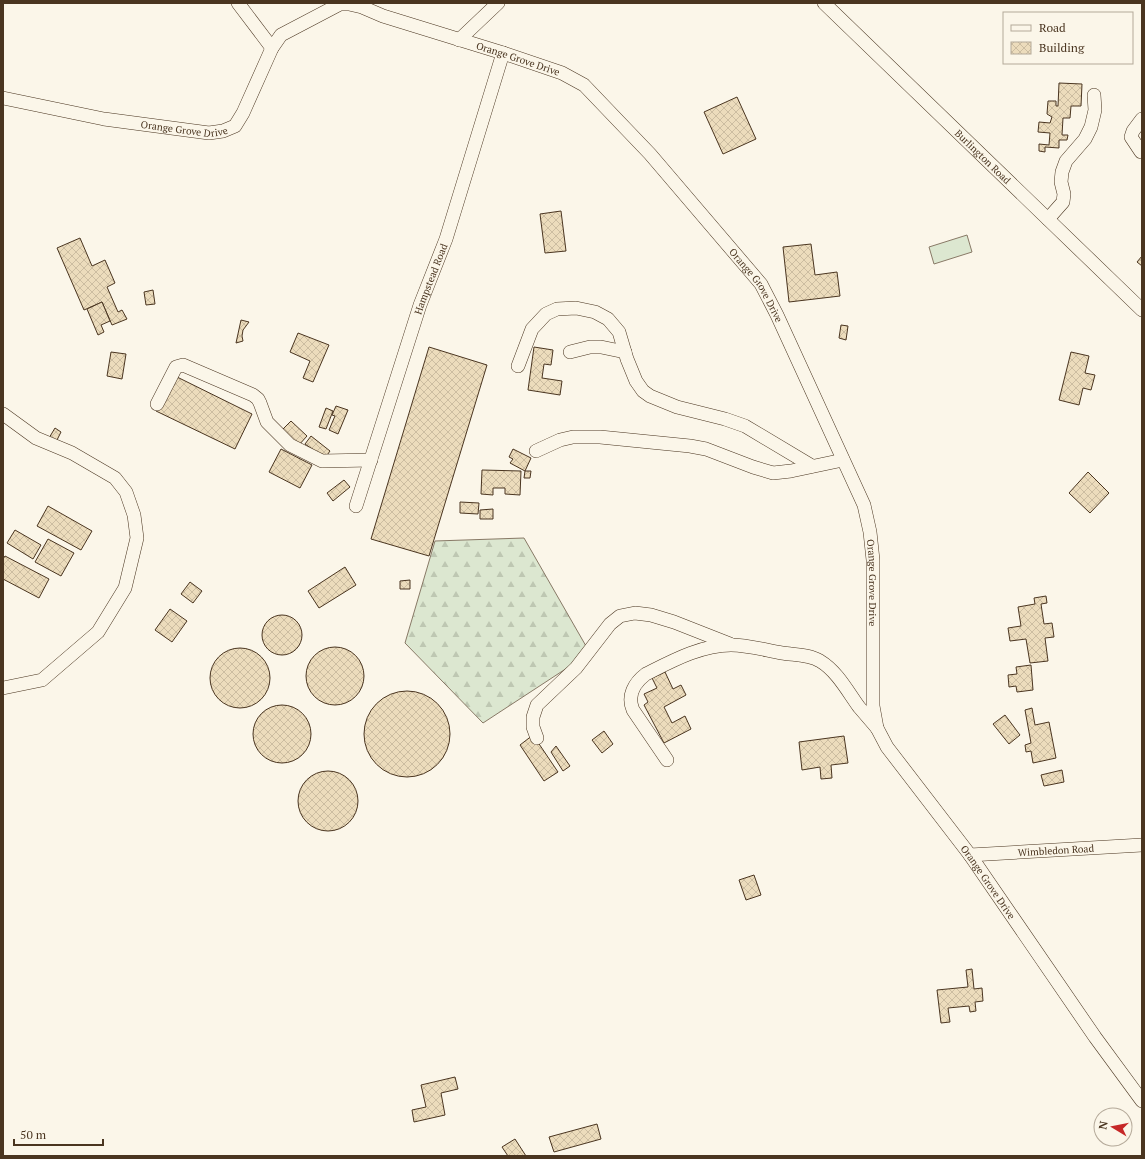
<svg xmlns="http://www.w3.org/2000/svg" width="1145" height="1159" font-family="'PT Serif',serif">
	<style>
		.green { fill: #dce7d0; stroke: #887966 }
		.forest { fill: url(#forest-firs); stroke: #887966 }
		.building { fill: url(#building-cross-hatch); stroke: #4a3520 }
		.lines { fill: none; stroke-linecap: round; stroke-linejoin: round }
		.minor-casing { stroke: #4a3520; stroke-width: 14 }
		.minor { stroke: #fbf6e9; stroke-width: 13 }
		.labels { text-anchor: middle; stroke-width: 3; stroke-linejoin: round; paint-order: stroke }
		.street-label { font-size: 10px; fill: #4a3520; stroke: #fbf6e9 }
	</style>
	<defs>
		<pattern id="forest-firs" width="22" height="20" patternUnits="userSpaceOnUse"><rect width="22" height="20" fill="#dce7d0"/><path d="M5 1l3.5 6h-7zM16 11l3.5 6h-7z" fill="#bec7b2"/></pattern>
		<pattern id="building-cross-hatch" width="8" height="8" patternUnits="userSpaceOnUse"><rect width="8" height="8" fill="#ecdcbc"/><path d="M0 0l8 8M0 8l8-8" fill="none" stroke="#ccbda1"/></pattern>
	</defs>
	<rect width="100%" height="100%" fill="#fbf6e9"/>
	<path class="green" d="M967,235L972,252L934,264L929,247Z"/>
	<path class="forest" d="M524,538L590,653L483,723L405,643L435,541Z"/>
	<g class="building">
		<path d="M1059,83L1082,84L1081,106H1071L1070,118H1063L1062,135H1068L1067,140H1059V148L1045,147V152L1039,151V144L1049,145L1050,133L1038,132L1039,122L1050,123L1052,117L1047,114L1048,101H1056V106H1058Z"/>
		<path d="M737,97L756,139L723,154L704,112Z"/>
		<path d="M561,211L566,251L545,253L540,214Z"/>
		<path d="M80,238L92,266L105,260L115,283L107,287L118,312L122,310L127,319L112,325L102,302L84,310L57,248Z"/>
		<path d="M811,244L815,275L837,272L840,296L789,302L783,247Z"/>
		<path d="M1142,256V266L1137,262Z"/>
		<path d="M153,290L155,304L146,305L144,292Z"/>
		<path d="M102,302L110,321L101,325L104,332L98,335L87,309Z"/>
		<path d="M241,320L249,322L243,330L242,336L243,341L236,343Z"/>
		<path d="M841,325L848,326L846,340L839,338Z"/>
		<path d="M298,333L329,345L313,382L303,378L310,361L290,352Z"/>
		<path d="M429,347L487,365L429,556L371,539Z"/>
		<path d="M534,347L553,350L551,365L544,364L542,378L562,381L560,395L528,390Z"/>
		<path d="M111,352L126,354L122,379L107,376Z"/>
		<path d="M1071,352L1089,356L1085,373L1095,375L1091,390L1083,388L1079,405L1059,400Z"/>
		<path d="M173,375L252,414L235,449L156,411Z"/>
		<path d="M336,406L348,410L338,434L329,430L335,416L332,415Z"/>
		<path d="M326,408L333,411L326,429L319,427Z"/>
		<path d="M291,421L307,436L298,446L282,430Z"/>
		<path d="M55,428L61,432L56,442L49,438Z"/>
		<path d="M311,436L330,451L325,458L305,444Z"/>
		<path d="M281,449L312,465L300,488L269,472Z"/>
		<path d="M513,449L531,458L525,471L510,463L513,459L509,457Z"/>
		<path d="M482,470L521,471L520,495L505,494V488H493V495L481,494Z"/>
		<path d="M525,471H531L530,478H524Z"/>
		<path d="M1088,472L1109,493L1090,513L1069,493Z"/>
		<path d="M344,480L350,487L333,501L327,493Z"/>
		<path d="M460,502L479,503L478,514L460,513Z"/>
		<path d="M48,506L92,531L81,550L37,526Z"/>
		<path d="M493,509V519H480V510Z"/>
		<path d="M15,530L41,545L33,559L7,543Z"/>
		<path d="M48,539L74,553L61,576L35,562Z"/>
		<path d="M5,556L49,579L39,598L3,579V559Z"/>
		<path d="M345,567L356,585L319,608L308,591Z"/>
		<path d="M410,580V589H400V581Z"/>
		<path d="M190,582L202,591L193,603L181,594Z"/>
		<path d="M1046,596L1047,603L1041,604L1044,624L1052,623L1054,637L1045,638L1048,661L1030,663L1026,639L1010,641L1008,628L1021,626L1018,607L1035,604L1034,598Z"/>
		<path d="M170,609L187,621L172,642L155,630Z"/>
		<circle cx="282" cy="635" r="20"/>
		<circle cx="335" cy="676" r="29"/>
		<circle cx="240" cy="678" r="30"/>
		<path d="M1031,665L1033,690L1017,692L1016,686L1009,687L1008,675L1017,674L1016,667Z"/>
		<path d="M665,672L673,689L681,685L686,695L664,707L672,723L685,716L691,729L664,743L644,705L648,702L644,694L657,688L652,678Z"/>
		<circle cx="407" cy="734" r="43"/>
		<circle cx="282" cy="734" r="29"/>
		<path d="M1032,708L1035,725L1049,722L1056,758L1033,763L1031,751L1026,752L1025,745L1031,743L1025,710Z"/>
		<path d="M1005,715L1020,735L1009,744L993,724Z"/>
		<path d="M604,731L613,744L602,753L592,740Z"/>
		<path d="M533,735L558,772L544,781L520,745Z"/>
		<path d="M844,736L848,763L831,765L832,778L821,779L820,767L802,770L799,742Z"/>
		<path d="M556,746L570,766L563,771L551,752Z"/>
		<path d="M1062,770L1064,782L1044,786L1041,775Z"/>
		<circle cx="328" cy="801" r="30"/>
		<path d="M754,875L761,895L746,900L739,880Z"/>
		<path d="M972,969L974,989L982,988L983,1001L975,1002L976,1011L970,1012L969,1006L948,1008L950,1022L941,1023L937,990L968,987L966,970Z"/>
		<path d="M455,1077L458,1089L441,1093L445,1115L414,1122L412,1110L426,1107L421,1085Z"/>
		<path d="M597,1124L601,1139L554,1152L549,1137Z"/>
		<path d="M515,1139L526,1156H508L502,1147Z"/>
	</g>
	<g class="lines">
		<defs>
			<g id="minor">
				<path d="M238,3L272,48"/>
				<path id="s1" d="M824,3L1142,310"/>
				<path d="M459,40L498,3"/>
				<path id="s2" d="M3,98L104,119L209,133L223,131L235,126L243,113L272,48L281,35L340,4H349L362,7L383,16L503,53L562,73L584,85L650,154L761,284L777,315L864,505L870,532L873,560V706L877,728L887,747L970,855L1095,1037L1142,1101"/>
				<path d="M1141,152L1131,137L1133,131L1142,119"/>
				<path d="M1048,219L1063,202L1064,194L1061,182L1062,172L1066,161L1085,139L1091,127L1095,110L1094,95"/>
				<path d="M570,352L590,347H601L625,352"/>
				<path d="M518,366L532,329L546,314L557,309L576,308L595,312L608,319L619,332L627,359L636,381L643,391L650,396L677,407L725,419L745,426L812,466"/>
				<path d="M157,404L176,367L183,365L253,395L258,399L260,403L267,422L290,445L322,461L371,460"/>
				<path d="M3,414L36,438L72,453L115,478L126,492L134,515L137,538L125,588L98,632L42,680L3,688"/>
				<path d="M536,451L560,440L573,437H600L690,446L706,449L753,467L773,473L791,471L843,460"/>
				<path id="s3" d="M356,506L420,305L446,239L503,53"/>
				<path d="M537,738L533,727V717L537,705L576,668L610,624L620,616L635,613L651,615L674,622L730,644"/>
				<path d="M667,760L633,710C627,696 634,683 646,674C672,661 701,645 731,645C748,645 765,650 782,653C794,655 809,654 820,661C837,671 848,692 859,707C865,714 871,721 877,728"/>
				<path id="s4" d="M970,855L1142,845"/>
			</g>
		</defs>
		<use href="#minor" class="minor-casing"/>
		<use href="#minor" class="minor"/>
	</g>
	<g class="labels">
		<g class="street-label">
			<text dy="4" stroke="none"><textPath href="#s2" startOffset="592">Orange Grove Drive</textPath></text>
			<text dy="4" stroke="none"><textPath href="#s2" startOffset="184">Orange Grove Drive</textPath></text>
			<text dy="4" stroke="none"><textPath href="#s1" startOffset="221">Burlington Road</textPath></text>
			<text dy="4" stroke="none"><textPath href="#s3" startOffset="239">Hampstead Road</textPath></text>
			<text dy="4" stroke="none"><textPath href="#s2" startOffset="928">Orange Grove Drive</textPath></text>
			<text dy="4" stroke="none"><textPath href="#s2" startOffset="1252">Orange Grove Drive</textPath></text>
			<text dy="4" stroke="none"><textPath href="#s4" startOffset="86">Wimbledon Road</textPath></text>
			<text dy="4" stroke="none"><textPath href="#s2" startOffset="1588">Orange Grove Drive</textPath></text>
		</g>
	</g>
	<rect width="1145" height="1159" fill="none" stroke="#4a3520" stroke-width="8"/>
	<rect x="1003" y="12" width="130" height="52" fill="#fbf6e9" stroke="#b4a999"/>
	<rect x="1011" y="25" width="20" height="6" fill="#fbf6e9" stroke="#b4a999"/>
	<text x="1039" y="32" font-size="12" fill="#4a3520">Road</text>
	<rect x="1011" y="42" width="20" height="12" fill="url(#building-cross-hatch)" stroke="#b4a999"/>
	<text x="1039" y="52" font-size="12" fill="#4a3520">Building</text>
	<g transform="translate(1113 1127) rotate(280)"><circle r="19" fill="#fbf6e9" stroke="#b4a999"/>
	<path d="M0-3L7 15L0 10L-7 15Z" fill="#c62828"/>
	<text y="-6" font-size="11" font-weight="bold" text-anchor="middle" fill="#4a3520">N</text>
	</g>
	<path d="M14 1139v6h89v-6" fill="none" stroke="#4a3520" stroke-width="2"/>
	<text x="20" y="1139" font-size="12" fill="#4a3520" stroke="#fbf6e9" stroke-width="3" paint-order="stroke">50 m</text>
</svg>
